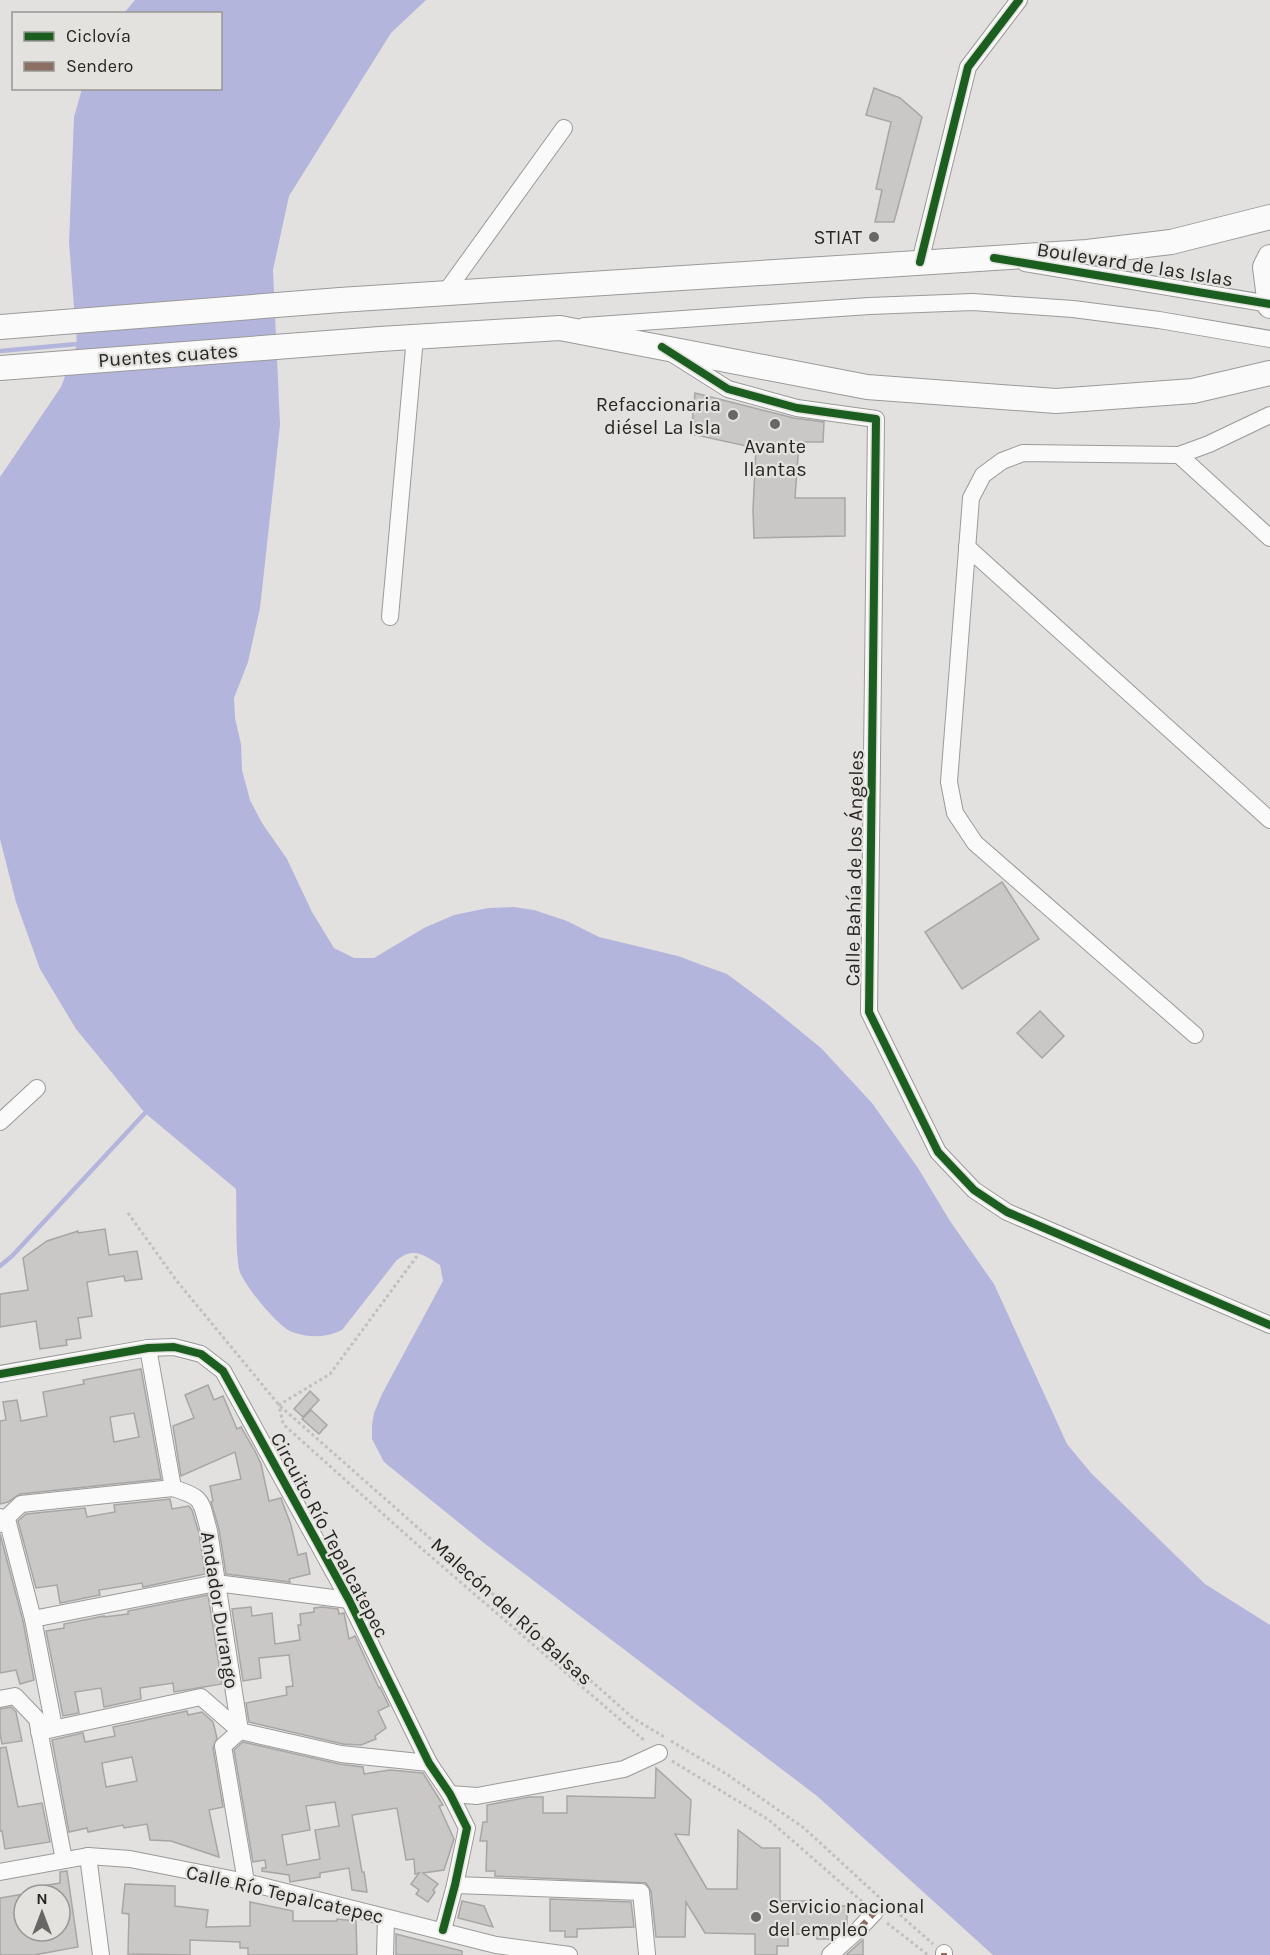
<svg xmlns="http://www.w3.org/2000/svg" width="1270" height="1955" font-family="Karla,sans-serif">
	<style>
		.water { fill: #b4b5dd }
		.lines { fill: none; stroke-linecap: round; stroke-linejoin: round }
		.stream { stroke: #b4b5dd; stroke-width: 4.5 }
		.building { fill: #c9c8c6; stroke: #a7a6a5; stroke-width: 1.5; fill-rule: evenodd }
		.minor-casing { stroke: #9a9a98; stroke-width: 18 }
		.highway-casing { stroke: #9a9a98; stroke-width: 26 }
		.path { stroke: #c0c0bf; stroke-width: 3; stroke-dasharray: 3 3; stroke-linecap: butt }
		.minor { stroke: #fbfafa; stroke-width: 16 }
		.highway { stroke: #fbfafa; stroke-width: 24 }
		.quiet { stroke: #8d6e63; stroke-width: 6; stroke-dasharray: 12 6; stroke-linecap: butt }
		.cycleway-casing { stroke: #e3e2de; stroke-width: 11 }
		.cycleway { stroke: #1b5e20; stroke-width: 8 }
		.poi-dot { fill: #686765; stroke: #e3e2de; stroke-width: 2 }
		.labels { text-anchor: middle; stroke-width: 4.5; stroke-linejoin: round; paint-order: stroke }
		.poi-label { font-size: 20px; fill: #262624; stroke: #e3e2de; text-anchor: end }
		.street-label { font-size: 20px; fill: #262624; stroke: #e3e2de }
	</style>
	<rect width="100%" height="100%" fill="#e2e1df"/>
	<path class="water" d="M135,0H426L391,33L289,196L273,270L280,425L271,508L260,608L248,662L234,698L235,718L241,744L242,770L250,800L262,823L287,859L312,912L334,948L354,958H374L424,928L454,915L488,908L514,907L534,910L567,921L599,937L678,956L699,964L727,974L766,1003L821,1048L872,1103L918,1168L950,1221L994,1284L1067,1444L1091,1473L1205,1584L1270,1625V1955H993L817,1796L484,1543L384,1462L372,1439V1425L374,1413L382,1394L443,1281L440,1265C424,1255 413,1246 396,1261L342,1330C326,1338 309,1338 292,1332C278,1327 242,1283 239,1269C235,1246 237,1213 236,1189L145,1113L76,1029L40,969L16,902L0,839V477L61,387L77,344L69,243L74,117L82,89L220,88V14L124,13Z"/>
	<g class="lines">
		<g class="stream">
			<path d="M0,351L77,344"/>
			<path d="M0,1266L12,1256L145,1113L150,1111"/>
		</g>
	</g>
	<g class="building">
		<path d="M874,88L900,98L922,117L894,222H875L882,190L876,189L891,122L866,115Z"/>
		<path d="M695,393L794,418L824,422L823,442H799L795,498H845V536L754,538L753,510L756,448L691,434Z"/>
		<path d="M1002,882L1039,939L962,989L925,932Z"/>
		<path d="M1040,1011L1064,1036L1042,1058L1017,1033Z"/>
		<path d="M105,1229L109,1255L137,1251L142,1279L125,1281L124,1276L87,1282L92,1316L78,1318L81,1338L66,1340L67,1345L40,1349L36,1321L0,1327V1294L28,1290L23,1258L47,1241L78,1231V1233Z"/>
		<path d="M141,1369L161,1479L20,1494L8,1502L0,1504V1421L6,1420L3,1402L17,1400L21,1421L47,1416L43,1392L84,1384L83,1380ZM134,1413L139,1437L114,1442L110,1417Z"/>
		<path d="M208,1385L214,1400L223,1396L237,1429L241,1427L256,1453L261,1464L269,1501L281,1498L282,1501L291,1525L298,1555L306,1553L310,1574L289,1579L290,1582L226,1574L219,1529L211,1502L213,1501L210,1486L241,1479L235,1452L181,1476L173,1426L194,1418L185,1395Z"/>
		<path d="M310,1391L319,1400L303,1417L294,1409Z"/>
		<path d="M311,1410L327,1425L319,1434L302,1419Z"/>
		<path d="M170,1499L172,1509L189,1506L192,1510L199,1533L205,1574L143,1587L142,1583L99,1590L100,1595L60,1603L57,1585L36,1588L18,1521L26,1514L85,1508L87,1517L115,1512L114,1505Z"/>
		<path d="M0,1534L23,1621L34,1680L20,1684L16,1670L0,1673Z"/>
		<path d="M208,1595L222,1684L174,1692L173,1683L140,1688L141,1699L104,1707L101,1688L75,1692L79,1713L63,1716L46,1631L64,1628V1624L104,1616V1617L128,1614V1611Z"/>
		<path d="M251,1607L252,1616L272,1613L275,1644L300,1640L298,1625H301L300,1614L314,1612V1608L322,1607L338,1609L339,1614L344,1613L349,1639L355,1636L379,1688L380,1687L389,1706L378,1711L386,1728L375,1736L376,1739L361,1745L343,1744L249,1722L246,1703L287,1695L286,1687L293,1686L289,1655L259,1658L261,1678L243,1681L232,1609Z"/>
		<path d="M11,1707L16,1712L22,1741L2,1744L0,1733V1709Z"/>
		<path d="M187,1711L188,1715L202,1712L213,1722L217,1738L213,1748L223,1807L209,1810L219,1857L171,1841L150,1840L147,1824L124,1828L123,1825L88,1832L87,1828L69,1832L52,1740L83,1733L85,1742L115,1736L113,1727ZM132,1757L137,1781L106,1787L102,1763Z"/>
		<path d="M243,1742L339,1764L363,1767L364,1774L390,1770L423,1773L443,1805L439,1806L454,1839L444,1870L423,1873L438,1884L433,1890L435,1892L428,1902L416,1894L419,1890L411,1884L419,1873L415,1874L414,1859L406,1860L397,1808L352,1815L362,1872H364L367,1892L352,1890L349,1868L320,1873V1877L290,1882L289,1875L262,1871V1868H266L265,1860L253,1862L234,1750ZM335,1802L339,1826L315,1830L320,1859L287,1865L282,1835L310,1830L306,1806Z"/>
		<path d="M6,1747L18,1807L42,1803L50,1842L5,1849L2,1831H0V1748Z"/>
		<path d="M656,1768L691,1800L689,1835L675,1834L707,1889H737L738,1830L762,1848H780V1901H809V1906H847V1925L832,1939H817V1934H788V1946H777V1955H755V1934L705,1933L686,1902L685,1937H656L651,1891L646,1883L495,1876V1871H486L487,1841H480L483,1822H487V1805L529,1797H543V1813H567V1796L655,1798Z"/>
		<path d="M67,1871L78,1947L34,1955H0V1898L24,1894V1932L60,1931V1895H30L29,1888L60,1883V1872Z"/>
		<path d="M125,1884L175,1886V1906L208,1910L206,1927L250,1926V1902L293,1911V1921H337V1919L356,1921L357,1955H248V1948H240V1942L190,1940V1955L128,1954L129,1914L122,1913Z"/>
		<path d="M550,1899L631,1902L634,1927L577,1929V1937H565V1931H550Z"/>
		<path d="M462,1901L484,1906L493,1927L458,1918Z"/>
		<path d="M396,1934L462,1951V1955H396Z"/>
		<path d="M863,1940V1955H846Z"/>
	</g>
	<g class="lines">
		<defs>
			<g id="minor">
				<path d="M920,262L968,67L1019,0"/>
				<path d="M1025,263L1270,304"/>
				<path d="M445,293L564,128"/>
				<path d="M584,326L869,306L973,302L1073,309L1159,320L1270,339"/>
				<path d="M671,353L728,389L797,408L876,419L869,1012L938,1152L974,1190L1007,1212L1270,1325"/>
				<path d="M1270,415L1209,444L1179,455L1270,538"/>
				<path d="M1179,455L1023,453L1002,461L983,475L971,498L949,782L955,813L975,843L1195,1035"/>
				<path d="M967,547L1270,820"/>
				<path d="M390,617L415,337"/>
				<path d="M0,1122L37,1088"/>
				<path d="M148,1348L173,1488C205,1498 200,1500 209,1531L240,1731L223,1746L246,1882"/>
				<path d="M0,1374L148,1348L174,1347L201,1354L223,1371L349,1600L429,1763L450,1794L467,1828L455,1885L443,1930"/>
				<path d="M0,1517L8,1523L33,1619L54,1727"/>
				<path d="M0,1524L21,1504L173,1488"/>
				<path d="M33,1619L216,1583L349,1600"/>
				<path d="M0,1699L15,1696L37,1719L64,1860"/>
				<path d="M39,1732L201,1697L240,1731L341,1754L429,1763"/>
				<path d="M450,1794L477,1796L624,1769L659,1753"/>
				<path d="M88,1856L101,1955"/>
				<path d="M0,1872L88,1856L130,1859L246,1882L496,1945L569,1955"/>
				<path d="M455,1885L641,1892L647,1954"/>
				<path d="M944,1953V1955"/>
				<path d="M385,1955L386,1918"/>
				<path d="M830,1955L858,1930L875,1912"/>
			</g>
			<g id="highway">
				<path d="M1270,257L1265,267L1270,306"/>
				<path d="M0,327L340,300L1087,252L1171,242L1270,217"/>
				<path d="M0,368L380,339L560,328L867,387L1056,401L1193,391L1270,373"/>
			</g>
		</defs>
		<use href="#minor" class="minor-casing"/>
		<use href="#highway" class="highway-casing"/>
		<g class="path">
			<path d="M128,1213L176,1280L279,1405L633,1718L666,1738"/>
			<path d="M417,1256L330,1374L279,1405L283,1424L421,1548L645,1741"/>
			<path d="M671,1741L728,1775L804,1828L879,1897"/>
			<path d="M672,1761L769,1820L864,1903"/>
			<path d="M891,1907L933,1944"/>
			<path d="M887,1923L928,1955"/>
		</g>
		<use href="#minor" class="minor"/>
		<use href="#highway" class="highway"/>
		<g class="quiet">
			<path d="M858,1930L875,1912"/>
			<path d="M944,1953V1955"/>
		</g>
		<defs>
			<g id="cycleway">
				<path d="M994,258L1270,304"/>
				<path d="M920,262L968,67L1019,0"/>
				<path d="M662,347L728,389L797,408L876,419L869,1012L938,1152L974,1190L1007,1212L1270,1325"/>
				<path d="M0,1374L148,1348L174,1347L201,1354L223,1371L349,1600L429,1763L450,1794L467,1828L455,1885L443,1930"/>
			</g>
		</defs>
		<use href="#cycleway" class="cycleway-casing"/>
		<use href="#cycleway" class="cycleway"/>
	</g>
	<g class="poi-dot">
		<circle cx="874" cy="237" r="6"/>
		<circle cx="733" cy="415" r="6"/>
		<circle cx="775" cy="424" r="6"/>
		<circle cx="756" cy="1917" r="6"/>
	</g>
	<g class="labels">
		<g class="poi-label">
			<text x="862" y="244">STIAT</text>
			<text x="721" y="411">Refaccionaria<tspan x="721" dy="23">diésel La Isla</tspan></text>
			<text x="775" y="453" text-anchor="middle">Avante<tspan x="775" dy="23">llantas</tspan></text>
			<text x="768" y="1913" text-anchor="start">Servicio nacional<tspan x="768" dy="23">del empleo</tspan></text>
		</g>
		<g class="street-label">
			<text transform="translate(1135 264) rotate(9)" y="7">Boulevard de las Islas</text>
			<text transform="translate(168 355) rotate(-4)" y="7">Puentes cuates</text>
			<text transform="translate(854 868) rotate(-89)" y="7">Calle Bahía de los Ángeles</text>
			<text transform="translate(330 1535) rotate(62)" y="7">Circuito Río Tepalcatepec</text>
			<text transform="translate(220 1610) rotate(81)" y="7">Andador Durango</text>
			<text transform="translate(512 1611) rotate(42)" y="7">Malecón del Río Balsas</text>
			<text transform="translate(285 1894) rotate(13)" y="7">Calle Río Tepalcatepec</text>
		</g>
	</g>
	<rect x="12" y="12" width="210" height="78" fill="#e3e2de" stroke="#979794" stroke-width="1.5"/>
	<rect x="24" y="32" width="30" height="9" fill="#1b5e20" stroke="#979794" stroke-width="1.5"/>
	<text x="66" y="42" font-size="18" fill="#262624">Ciclovía</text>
	<rect x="24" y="62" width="30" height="9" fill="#8d6e63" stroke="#979794" stroke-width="1.5"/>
	<text x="66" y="72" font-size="18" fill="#262624">Sendero</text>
	<g transform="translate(42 1913)"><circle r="28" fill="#e3e2de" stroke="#979794" stroke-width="1.5"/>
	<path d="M0-4.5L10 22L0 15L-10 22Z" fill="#686765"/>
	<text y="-9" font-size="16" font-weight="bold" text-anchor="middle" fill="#262624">N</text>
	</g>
</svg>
